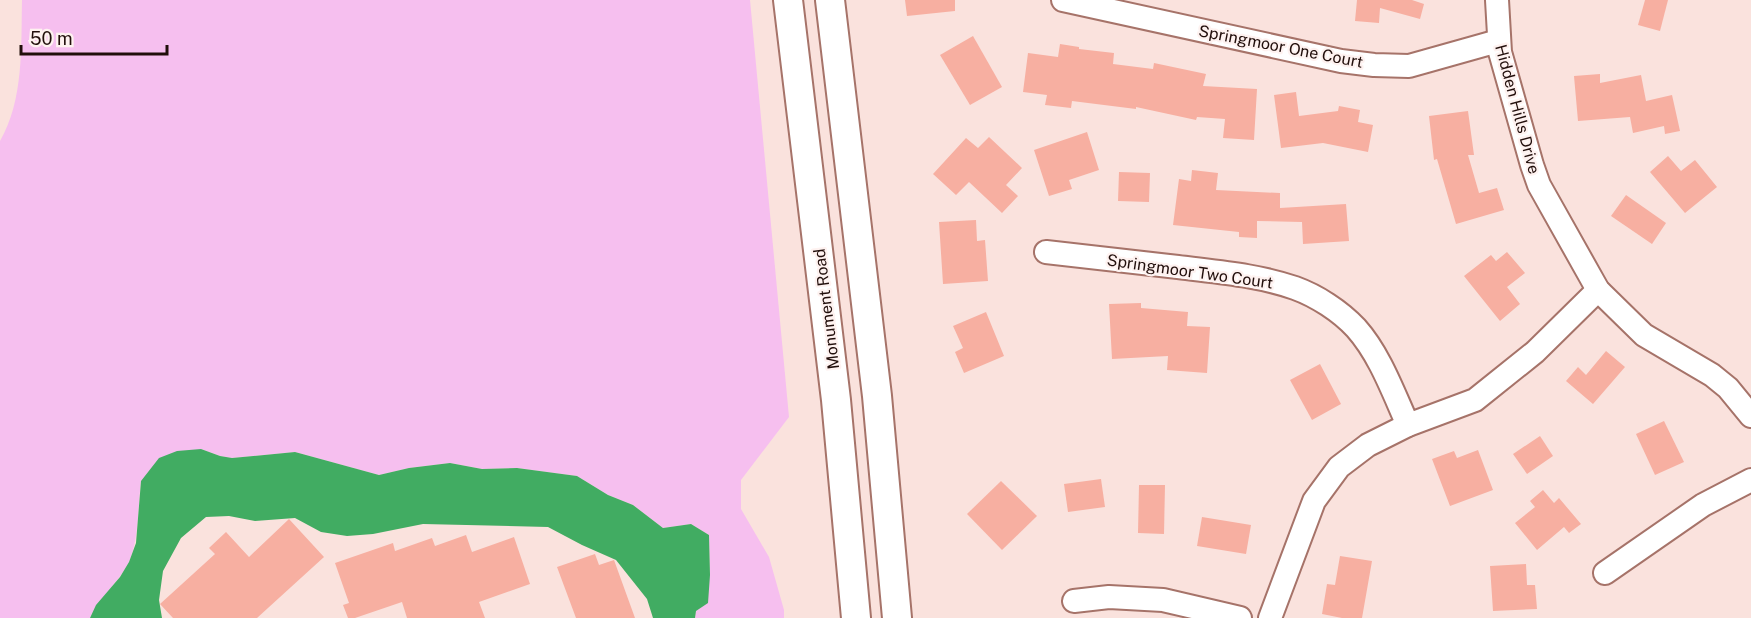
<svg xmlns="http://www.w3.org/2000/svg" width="1751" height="618" font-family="'Public Sans',sans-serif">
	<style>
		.green { fill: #f6bfef }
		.water { fill: #41ac62 }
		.building { fill: #f7afa1 }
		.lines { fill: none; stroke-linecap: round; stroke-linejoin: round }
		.minor-casing { stroke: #a67369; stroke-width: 26 }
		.tertiary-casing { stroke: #a67369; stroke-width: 32 }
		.minor { stroke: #fff; stroke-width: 22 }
		.tertiary { stroke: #fff; stroke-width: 28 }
		.labels { text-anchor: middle; stroke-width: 4.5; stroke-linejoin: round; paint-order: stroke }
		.street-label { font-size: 16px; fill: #210e0b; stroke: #fef2f0 }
	</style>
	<rect width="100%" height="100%" fill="#fae2dd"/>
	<path class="green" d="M22,0H750L789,417L741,480V509L769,557L784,610V618H695L696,611L710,575L709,535L691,524L663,528L633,505L608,495L577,476L517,468L482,469L450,463L409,468L379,475L295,452L232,458L220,456L201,449L141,481C138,505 139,543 128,564C117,584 100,597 90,618H0V141C24,100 21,46 22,0Z"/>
	<path class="water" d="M201,449L220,456L232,458L295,452L379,475L409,468L450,463L482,469L517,468L577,476L608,495L633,505L663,528L691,524L709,535L710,575L708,603L696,611L695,618H653L647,599L616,560L582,545L548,527L423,524L373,534L347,536L321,532L295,518L255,521L229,516L206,517L181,538L163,571L159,600L162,618H90L96,605L120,577L129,562L136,543L141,481L159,458L177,451Z"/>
	<g class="building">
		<path d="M905,0H955V11L907,16Z"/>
		<path d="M1357,0H1412L1424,4L1420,19L1380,8L1379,23L1355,21Z"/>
		<path d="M1645,0H1668L1660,31L1638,25Z"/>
		<path d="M973,36L1002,87L970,105L940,55Z"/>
		<path d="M1060,44L1079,47V49L1114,53L1113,64L1153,69L1154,63L1206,74L1203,86L1257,89L1254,140L1223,138L1225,119L1197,117L1196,120L1136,107V109L1072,101L1071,108L1045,105L1047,95L1023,92L1028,53L1058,57Z"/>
		<path d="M1600,74V83L1641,75L1646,101L1672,95L1680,131L1665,134L1664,126L1633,133L1630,117L1578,121L1574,76Z"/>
		<path d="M1296,92L1299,116L1338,111L1339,106L1360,110L1358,122L1373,125L1368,152L1323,143L1281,148L1274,95Z"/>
		<path d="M1468,111L1474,155H1468L1479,193L1497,188L1504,210L1456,224L1437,159L1434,160L1429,116Z"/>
		<path d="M1087,132L1099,170L1069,180L1072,189L1049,196L1034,150Z"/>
		<path d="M989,137L1022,168L1006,185L1018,196L1002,213L969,182L956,195L933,174L966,138L978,148Z"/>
		<path d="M1668,156L1681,171L1695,160L1717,187L1685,213L1650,172Z"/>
		<path d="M1192,170L1218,173L1216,190L1280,193V208L1346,204L1349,241L1303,244L1302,222L1257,221V238L1239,237V232L1173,225L1179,179L1191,181Z"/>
		<path d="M1119,172L1150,173L1149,202L1118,201Z"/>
		<path d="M1626,195L1666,223L1652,244L1611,216Z"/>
		<path d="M976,220L977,241L985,240L988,281L943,284L939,222Z"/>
		<path d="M1507,252L1525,273L1507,287L1520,304L1500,321L1464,276L1491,255L1496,261Z"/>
		<path d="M1141,303V308L1188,312L1187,326L1210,327L1207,373L1167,370L1168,356L1112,359L1109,304Z"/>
		<path d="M986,312L1004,356L964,373L955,352L963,348L953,326Z"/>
		<path d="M1606,351L1625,367L1593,404L1566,381L1578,367L1586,375Z"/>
		<path d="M1320,364L1341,404L1312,420L1290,380Z"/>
		<path d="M1664,421L1684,462L1655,475L1636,434Z"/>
		<path d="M1540,436L1553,456L1527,474L1513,454Z"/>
		<path d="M1478,450L1493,490L1450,506L1432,459L1454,451L1457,458Z"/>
		<path d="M1101,479L1105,507L1068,512L1064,484Z"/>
		<path d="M1001,481L1037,516L1002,550L967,514Z"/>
		<path d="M1139,485H1165L1164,534L1138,533Z"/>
		<path d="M1543,490L1554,503L1559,498L1581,524L1569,533L1564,527L1537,550L1515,523L1535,507L1530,501Z"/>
		<path d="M1202,517L1251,525L1246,554L1197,546Z"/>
		<path d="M289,519L324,557L257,618H173L160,604L215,554L209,548L226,532L249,557Z"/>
		<path d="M466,535L472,552L514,537L530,584L479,602L485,618H407L402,602L355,618H348L343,605L349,603L335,563L393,543L395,551L432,538L435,546Z"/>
		<path d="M595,554L599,565L614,560L635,618H576L557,567Z"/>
		<path d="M1340,556L1372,561L1362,618H1342L1322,614L1327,584L1335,585Z"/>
		<path d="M1526,564L1527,585H1535L1537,609L1493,611L1490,566Z"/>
	</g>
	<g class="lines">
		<defs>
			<g id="minor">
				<path d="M1063,0L1341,61L1374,65L1409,66L1498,41"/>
				<path d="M1497,0L1500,52L1532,165L1539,185L1598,290L1644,335L1712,375L1728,388L1751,416"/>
				<path d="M1046,252C1090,257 1134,262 1178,267C1217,272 1258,275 1295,288C1317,296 1340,311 1356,328C1380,355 1393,392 1408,425"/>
				<path d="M1605,573L1703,505L1751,480"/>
				<path d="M1074,601L1109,597L1163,600L1240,618"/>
				<path d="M1270,618L1314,501L1339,467L1368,445L1408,425L1475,400L1535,352L1598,290"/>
			</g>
			<g id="tertiary">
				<path d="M788,0L836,400L856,618"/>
				<path d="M830,0L877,396L897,618"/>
			</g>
		</defs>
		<use href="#minor" class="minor-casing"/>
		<use href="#tertiary" class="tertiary-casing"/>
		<use href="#minor" class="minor"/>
		<use href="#tertiary" class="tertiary"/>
	</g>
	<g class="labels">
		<g class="street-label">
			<text transform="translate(1281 46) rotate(11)" y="6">Springmoor One Court</text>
			<text transform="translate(1518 109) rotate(75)" y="6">Hidden Hills Drive</text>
			<text transform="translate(1190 271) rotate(8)" y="6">Springmoor Two Court</text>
			<text transform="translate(826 309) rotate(-97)" y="6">Monument Road</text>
		</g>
	</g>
	<path d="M21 45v9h146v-9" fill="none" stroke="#210e0b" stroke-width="3"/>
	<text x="30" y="45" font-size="18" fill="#210e0b" stroke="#fef2f0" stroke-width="4.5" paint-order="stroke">50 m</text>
</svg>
